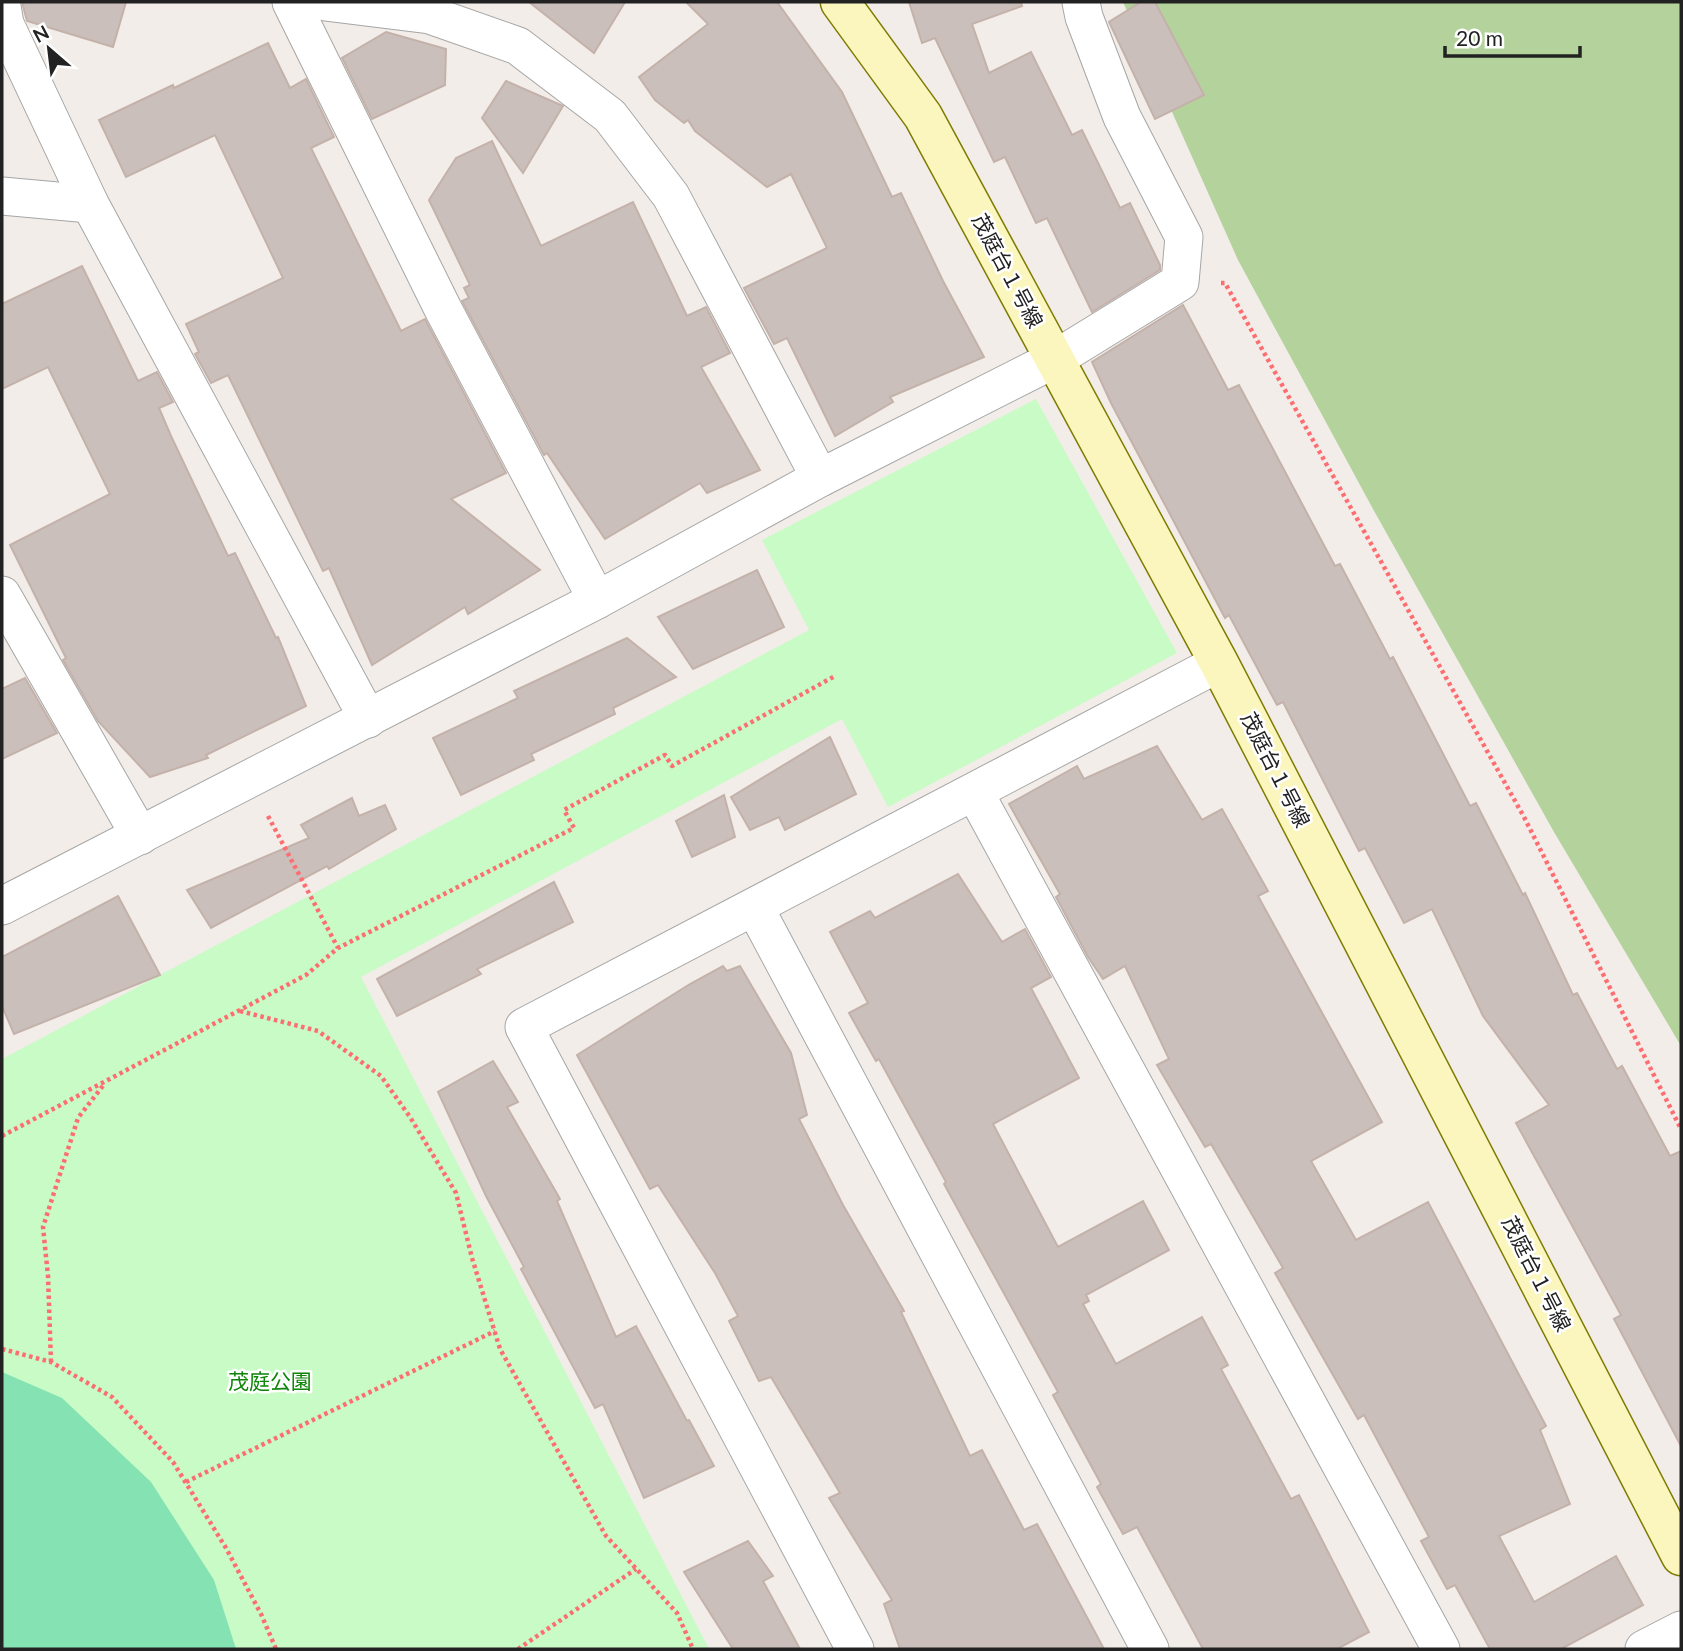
<svg xmlns="http://www.w3.org/2000/svg" width="1683" height="1651" font-family="Lato,'Noto Sans JP',sans-serif">
	<style>
		.forest { fill: #b3d29c }
		.park { fill: #c9fbc6 }
		.pitch { fill: #85e2b2 }
		.building { fill: #cabfbb; stroke: #c4b2aa; stroke-width: 2 }
		.lines { fill: none; stroke-linecap: round; stroke-linejoin: round }
		.street-casing { stroke: #a6a6a6; stroke-width: 39 }
		.secondary-casing { stroke: #7e7c03; stroke-width: 41 }
		.path { stroke: #fd6e72; stroke-width: 4.5; stroke-dasharray: 3.5 3.5; stroke-linecap: butt }
		.street { stroke: #fff; stroke-width: 37 }
		.secondary { stroke: #fbf6bd; stroke-width: 38 }
		.labels { text-anchor: middle; stroke-width: 5; stroke-linejoin: round; paint-order: stroke }
		.street-label { font-size: 21px; fill: #222; stroke: #fff }
		.park-label { font-size: 21px; fill: #0f850a; stroke: #fff }
	</style>
	<rect width="100%" height="100%" fill="#f2ede8"/>
	<path class="forest" d="M1123,2H1681V1046L1554,832L1373,509L1238,260Z"/>
	<path class="park" d="M1036,399L1177,653L888,807L842,719L361,977L709,1649H2V1059L809,630L762,540Z"/>
	<path class="pitch" d="M2,1372L62,1398L151,1482L214,1580L236,1649H2Z"/>
	<g class="building">
		<path d="M22,2H126L113,47L27,21Z"/>
		<path d="M529,2H625L594,53Z"/>
		<path d="M686,2H777L842,92L892,197L901,193L943,281L984,357L890,397L893,402L835,436L787,338L774,344L744,288L827,248L791,174L767,187L695,131L688,120L684,123L655,100L639,77L708,24Z"/>
		<path d="M909,2H1021L1022,6L972,24L989,73L1031,52L1072,135L1082,130L1120,208L1130,203L1160,265V270L1092,312L1047,218L1036,223L1005,157L994,162L935,38L922,43Z"/>
		<path d="M1141,2H1155L1204,95L1155,119L1109,22Z"/>
		<path d="M386,32L446,49L445,85L372,119L342,58Z"/>
		<path d="M268,43L290,88L306,79L334,137L311,148L401,331L425,319L506,473L451,499L540,570L468,614L465,607L372,665L329,568L323,571L228,375L211,383L195,354L199,352L186,324L283,278L215,135L126,177L99,120L173,85L174,88Z"/>
		<path d="M506,81L563,106L523,173L482,118Z"/>
		<path d="M492,141L541,246L633,202L687,316L706,307L730,353L701,367L760,470L707,493L700,483L605,539L547,453L544,455L462,301L469,298L464,288L470,285L429,200L456,158Z"/>
		<path d="M82,266L138,381L157,372L173,402L159,408L171,436L228,556L235,553L276,638L278,637L306,706L206,755L208,758L150,777L98,721L63,660L66,658L10,545L110,494L48,367L2,389V304Z"/>
		<path d="M1183,305L1228,390L1239,385L1335,566L1340,564L1390,659L1393,657L1470,806L1476,803L1523,895L1525,893L1573,995L1577,993L1617,1069L1622,1066L1670,1156L1681,1151V1446L1614,1319L1621,1315L1516,1123L1549,1105L1483,1016L1432,909L1404,923L1365,848L1359,851L1283,702L1277,705L1229,615L1225,618L1111,403L1092,362Z"/>
		<path d="M757,570L784,627L693,669L658,617Z"/>
		<path d="M627,638L676,677L613,708L615,714L531,754L534,760L461,795L433,738L518,698L514,691Z"/>
		<path d="M25,678L57,733L2,759V689Z"/>
		<path d="M830,737L856,794L785,830L779,817L750,830L731,797Z"/>
		<path d="M1157,746L1202,820L1222,809L1268,891L1258,896L1382,1122L1311,1161L1356,1240L1428,1202L1546,1426L1540,1430L1570,1504L1499,1536L1534,1602L1616,1556L1643,1605L1561,1649H1490L1455,1585L1447,1589L1421,1541L1429,1537L1364,1415L1358,1419L1275,1273L1283,1268L1211,1144L1205,1147L1157,1065L1169,1059L1125,966L1103,979L1088,957L1056,897L1060,894L1009,804L1077,766L1084,779Z"/>
		<path d="M724,795L735,837L692,857L676,821Z"/>
		<path d="M352,798L359,816L385,805L396,829L329,869L327,866L211,928L187,890L309,838L301,825Z"/>
		<path d="M958,874L1002,942L1025,929L1051,977L1031,988L1079,1078L993,1124L1058,1247L1143,1201L1169,1250L1086,1295L1089,1301L1083,1304L1116,1364L1202,1317L1228,1365L1221,1369L1291,1499L1299,1495L1369,1632L1337,1649H1203L1137,1527L1123,1534L1097,1487L1101,1484L1053,1395L1058,1392L944,1184L946,1182L879,1059L876,1061L849,1013L868,1003L830,932L870,911L875,918Z"/>
		<path d="M554,882L573,922L477,969L481,974L397,1016L377,979Z"/>
		<path d="M118,896L160,975L14,1034L2,1006V957Z"/>
		<path d="M723,966L727,971L740,966L791,1053L807,1115L799,1119L843,1205L904,1311L901,1312L970,1456L982,1450L1024,1530L1037,1524L1104,1649H900L884,1604L892,1600L829,1498L840,1493L771,1377L759,1381L729,1321L738,1316L715,1273L658,1185L650,1189L577,1055L690,984Z"/>
		<path d="M493,1061L518,1102L507,1107L560,1199L557,1201L616,1337L636,1326L687,1421L689,1420L714,1466L644,1498L603,1404L595,1408L521,1269L524,1267L486,1196L438,1092Z"/>
		<path d="M748,1541L773,1576L763,1581L800,1649H733L684,1572Z"/>
	</g>
	<g class="lines">
		<defs>
			<g id="street">
				<path d="M291,2L443,309L597,600"/>
				<path d="M325,2L430,15L518,46L610,116L671,196L820,478"/>
				<path d="M2,6L5,24L90,204L368,719"/>
				<path d="M2,196L90,204"/>
				<path d="M2,595L140,836"/>
				<path d="M975,793L1441,1649"/>
				<path d="M2,906L597,600L820,478L1055,359L1180,282L1184,237L1122,117L1084,17L1081,2"/>
				<path d="M755,908L1150,1649"/>
				<path d="M855,1649L524,1027L1219,663"/>
				<path d="M1644,1649L1681,1630"/>
			</g>
			<path id="secondary" d="M840,2L923,116L1219,663L1681,1556"/>
		</defs>
		<use href="#street" class="street-casing"/>
		<use href="#secondary" class="secondary-casing"/>
		<g class="path">
			<path d="M1221,283H1225L1524,817L1681,1129"/>
			<path d="M268,816L338,948"/>
			<path d="M240,1011L318,1031L381,1076L410,1117L456,1193L472,1258L500,1349L606,1536L677,1613L693,1649"/>
			<path d="M2,1136L306,975L338,948L574,828L564,810L665,755L672,766L835,676"/>
			<path d="M2,1349L51,1362L112,1397L173,1462L226,1548L261,1614L276,1649"/>
			<path d="M51,1362L48,1276L43,1227L78,1118L105,1083"/>
			<path d="M186,1482L495,1331"/>
			<path d="M518,1649L636,1569"/>
		</g>
		<use href="#street" class="street"/>
		<use href="#secondary" class="secondary"/>
	</g>
	<g class="labels">
		<g class="street-label">
			<text transform="translate(1007 271) rotate(62)" y="7">茂庭台１号線</text>
			<text transform="translate(1275 770) rotate(63)" y="7">茂庭台１号線</text>
			<text transform="translate(1536 1274) rotate(63)" y="7">茂庭台１号線</text>
		</g>
		<g class="park-label">
			<text x="270" y="1389">茂庭公園</text>
		</g>
	</g>
	<rect width="1683" height="1651" fill="none" stroke="#222222" stroke-width="7"/>
	<g transform="translate(49 49) rotate(332)" stroke="#ffffff" stroke-width="5" paint-order="stroke">
	<path d="M0-5L12 26L0 18L-12 26Z" fill="#222222"/>
	<text y="-10" font-size="19" font-weight="bold" text-anchor="middle" fill="#222222">N</text>
	</g>
	<path d="M1445 46v10h135v-10" fill="none" stroke="#222222" stroke-width="3.5"/>
	<text x="1456" y="46" font-size="21" fill="#222222" stroke="#ffffff" stroke-width="5" paint-order="stroke">20 m</text>
</svg>
